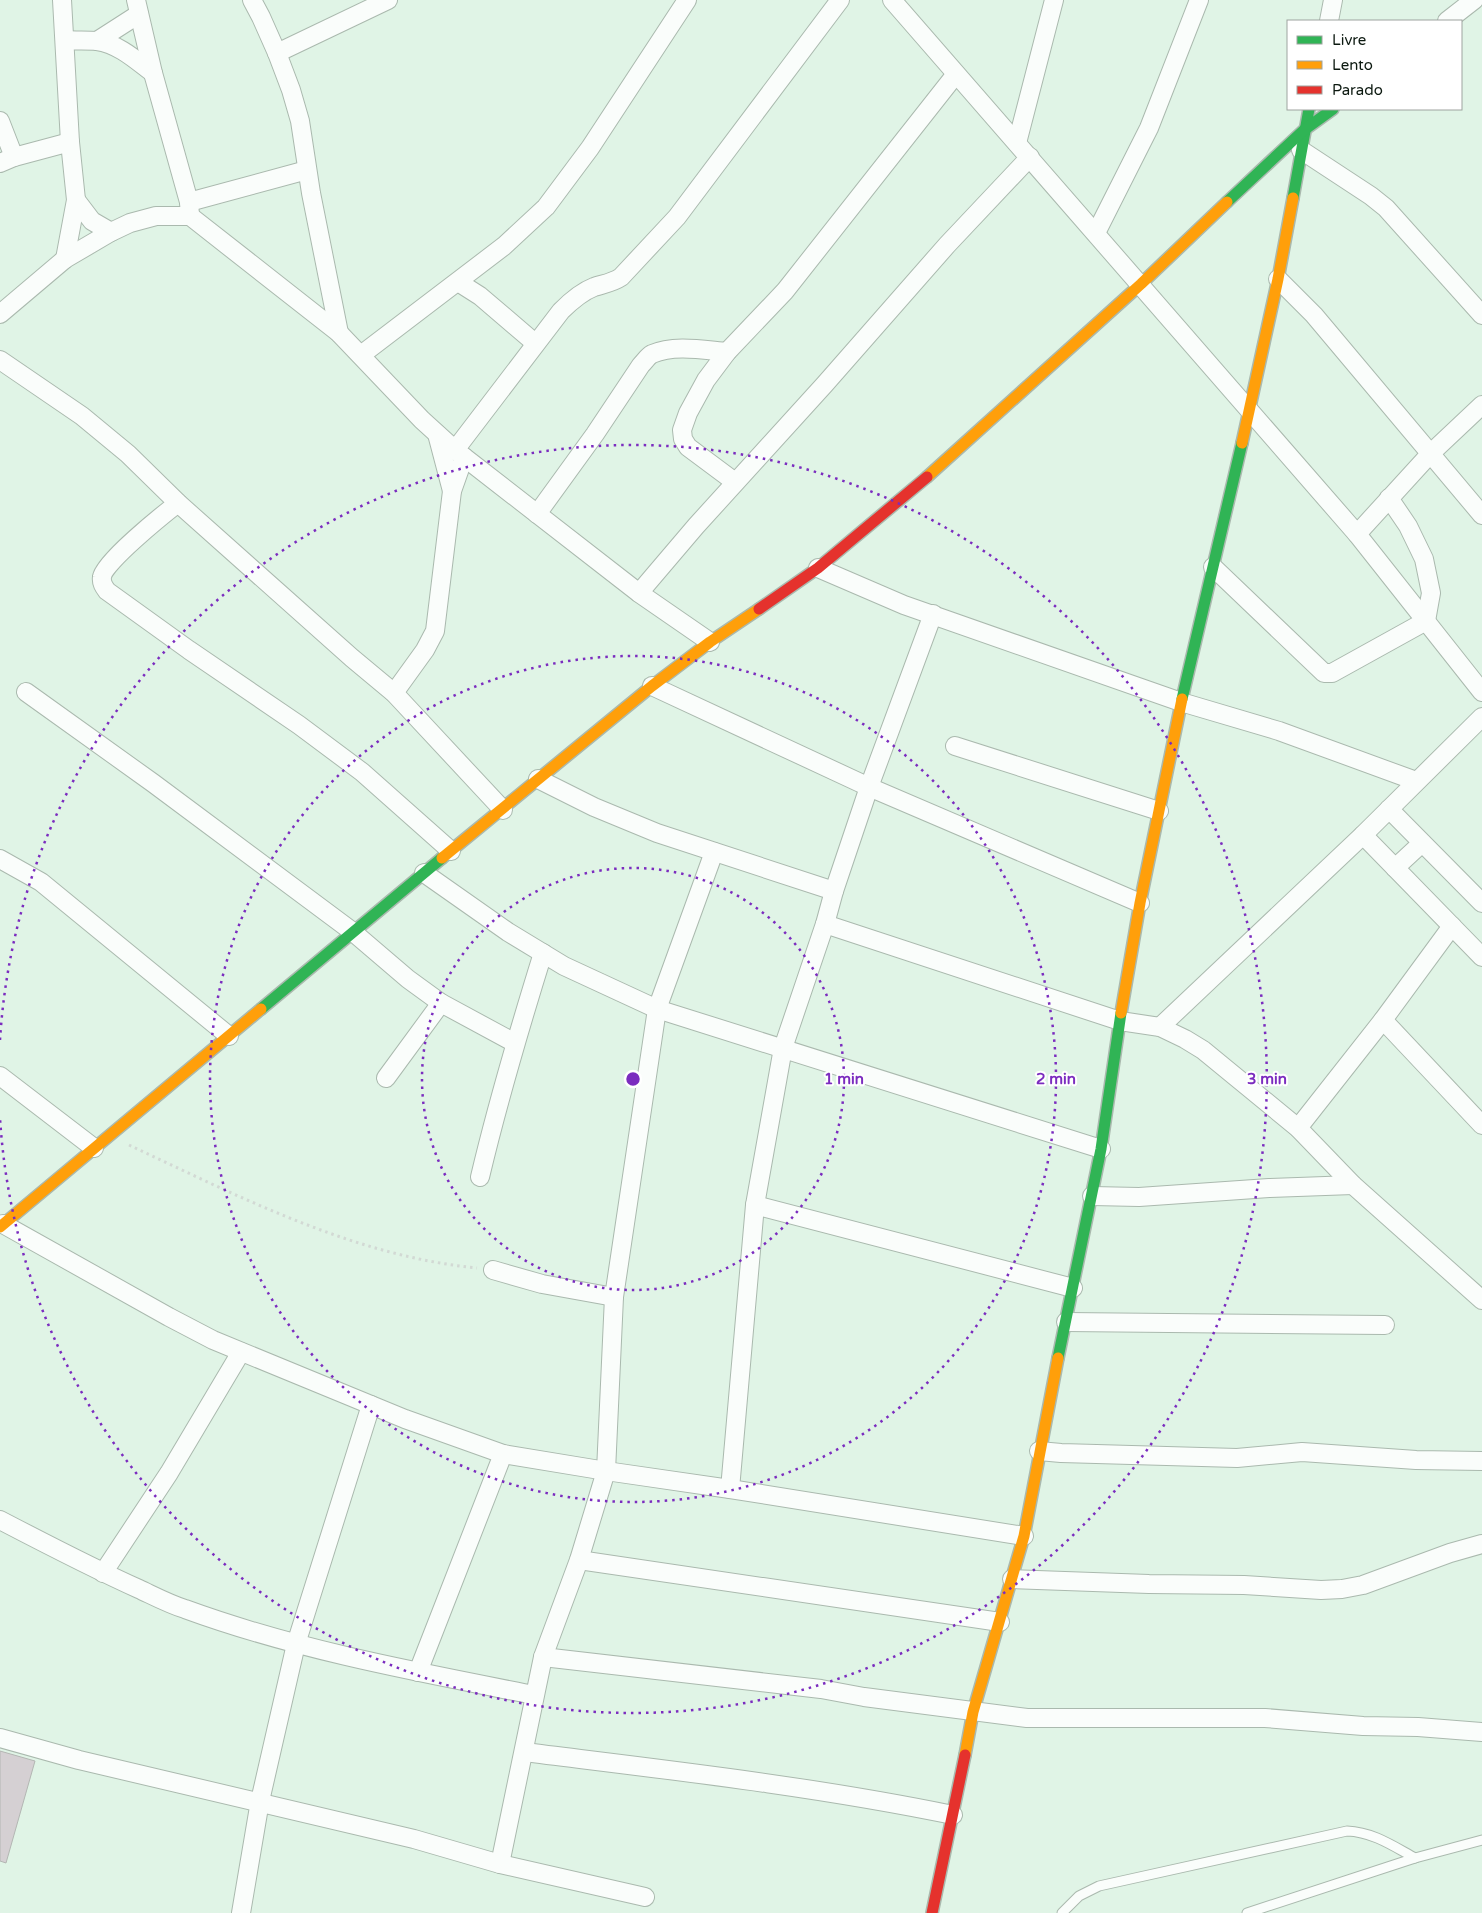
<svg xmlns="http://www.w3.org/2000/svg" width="1482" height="1913" font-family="'Varela Round',sans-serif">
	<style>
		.building { fill: #d5d0d3; stroke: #b3b6b3 }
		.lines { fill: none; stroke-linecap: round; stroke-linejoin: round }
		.lane-casing { stroke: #aab9ae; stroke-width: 11 }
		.street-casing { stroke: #aab9ae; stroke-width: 20 }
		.fast-casing { stroke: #aab9ae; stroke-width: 14 }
		.slow-casing { stroke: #aab9ae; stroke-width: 14 }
		.jam-casing { stroke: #aab9ae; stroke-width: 14 }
		.path { stroke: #d2d9d4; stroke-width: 3; stroke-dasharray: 2.5 4; stroke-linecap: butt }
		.lane { stroke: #fafdfb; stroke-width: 9 }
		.street { stroke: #fafdfb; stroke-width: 18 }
		.fast { stroke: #30b455; stroke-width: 11 }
		.slow { stroke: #ff9f0a; stroke-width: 11 }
		.jam { stroke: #e5322d; stroke-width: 11 }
		.ring { fill: none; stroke: #7b2cbf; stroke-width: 2.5; stroke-dasharray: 2.5 5 }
		.centre { fill: #7b2cbf; stroke: #fff; stroke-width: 2.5 }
		.ring-label { font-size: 15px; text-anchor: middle; font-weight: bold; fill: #7b2cbf; stroke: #fff; stroke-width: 4; stroke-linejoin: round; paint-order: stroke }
	</style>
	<rect width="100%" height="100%" fill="#e0f4e6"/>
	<path class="building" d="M0,1751L35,1761L6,1863L0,1861Z"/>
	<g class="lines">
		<defs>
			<g id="lane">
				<path d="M1062,1913L1079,1896L1099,1886L1347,1831C1373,1832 1393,1846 1415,1858"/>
				<path d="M1247,1913L1415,1858L1482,1840"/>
			</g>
			<g id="street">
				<path d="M62,0L70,142L76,200L65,259"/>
				<path d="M136,0L153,73L189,202L190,216"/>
				<path d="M252,0L261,17L277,53L388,0"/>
				<path d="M892,0L1357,534L1482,692"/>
				<path d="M1329,21L1333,0"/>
				<path d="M1447,21L1474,0"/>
				<path d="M65,40C76,41 87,40 97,41C119,44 137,61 153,73"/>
				<path d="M97,41L139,14"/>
				<path d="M277,53L291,90L300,121L311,193L339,333"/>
				<path d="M0,121L14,157"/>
				<path d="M1017,143L1054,0"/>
				<path d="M1301,150L1371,196L1386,208L1482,315"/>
				<path d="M0,163L14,157L70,142"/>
				<path d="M76,200L92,221L111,232"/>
				<path d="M189,202L307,170"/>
				<path d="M1096,233L1149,128L1199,0"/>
				<path d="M1278,279L1314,315L1482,515"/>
				<path d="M458,282L480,296L535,343"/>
				<path d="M0,314L65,259L111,232L130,223L156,216H190L339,333L422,420L455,450L639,593L710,642"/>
				<path d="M361,355L504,246L546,207L590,148L687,0"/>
				<path d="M0,360L82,416L128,454L178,503L352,658L394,693L503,810"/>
				<path d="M437,434L452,491"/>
				<path d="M455,450L561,311C571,301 581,292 594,287C603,284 612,283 621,277L677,217L840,0"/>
				<path d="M735,482L688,447L683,439L682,430L688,413L706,380L727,352L785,291L956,74"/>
				<path d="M178,503C164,514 103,563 102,577C101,583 104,587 107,591L189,650L299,725L362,772L451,851"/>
				<path d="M537,514L595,434L641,365C645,361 648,356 652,354C674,344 704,350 727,352"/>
				<path d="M1357,534L1430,454L1482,405"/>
				<path d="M1213,567L1324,673H1332L1426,621L1431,593L1424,559L1408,526L1389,498"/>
				<path d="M818,568L904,605L1181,702L1279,731L1416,781"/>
				<path d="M639,593L696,526L825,384L947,245L1030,157"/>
				<path d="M652,686L869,787L1140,903"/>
				<path d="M26,692L153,783L353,932L408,979L441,1003L515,1043"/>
				<path d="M394,693L425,650L435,631L452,491L464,457"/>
				<path d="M955,746L1159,811"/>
				<path d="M538,779L594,807L657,833L834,891"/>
				<path d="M1389,809L1482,903"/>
				<path d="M1363,835L1482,957"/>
				<path d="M0,859L41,882L229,1036"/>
				<path d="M1395,868L1422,843"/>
				<path d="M424,873L508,932L564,966L657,1009L1101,1149"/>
				<path d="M825,924L1120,1021L1160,1027L1185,1039L1203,1050L1298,1128L1353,1185L1482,1300"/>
				<path d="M1383,1020L1482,1125"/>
				<path d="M1160,1027L1363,835L1482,717"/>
				<path d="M0,1076L94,1148"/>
				<path d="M386,1078L441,1003"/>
				<path d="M1298,1128L1383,1020L1452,926"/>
				<path d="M480,1177C498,1101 520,1027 543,953"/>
				<path d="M1092,1196L1139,1197L1269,1188L1353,1185"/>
				<path d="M755,1205L1073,1288"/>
				<path d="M3,1224L169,1317L213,1340L405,1419L503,1454L606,1471L730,1489L1024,1536"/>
				<path d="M493,1270L542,1284L614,1297"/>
				<path d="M1066,1322L1385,1325"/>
				<path d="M1039,1451L1061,1453L1237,1458L1302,1452L1416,1460L1482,1461"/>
				<path d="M730,1489L755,1205L783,1048L825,924L834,891L869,787L933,614"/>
				<path d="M0,1520C46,1544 92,1568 139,1589C154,1596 169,1604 185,1609C297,1650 417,1672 534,1695"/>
				<path d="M579,1560L1000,1622"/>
				<path d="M103,1573L169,1473L241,1352"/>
				<path d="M1012,1579L1149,1584L1244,1585L1321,1590L1342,1589L1363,1585L1450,1553L1482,1544"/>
				<path d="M543,1657L821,1689L864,1697L1027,1718H1265L1363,1726L1418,1727L1482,1732"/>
				<path d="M418,1672L503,1454"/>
				<path d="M0,1738L79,1760L414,1839L500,1864L645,1897"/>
				<path d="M524,1752C668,1770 812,1786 953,1815"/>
				<path d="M500,1864L543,1657L579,1560L606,1471L614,1297L657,1009L714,852"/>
				<path d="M241,1913L260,1801L296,1644L371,1405"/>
			</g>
			<g id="fast">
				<path d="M1293,198L1309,109"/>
				<path d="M1227,202L1304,130L1333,109"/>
				<path d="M1182,699L1242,443"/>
				<path d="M261,1009L442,858"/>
				<path d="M1058,1358L1101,1149L1121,1013"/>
			</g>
			<g id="slow">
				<path d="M1242,443L1278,279L1293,198"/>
				<path d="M927,477L1141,284L1227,202"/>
				<path d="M442,858L652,686L710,642L759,609"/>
				<path d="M1121,1013L1140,903L1182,699"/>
				<path d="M0,1227L261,1009"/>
				<path d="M965,1755L973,1712L1024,1536L1058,1358"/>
			</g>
			<g id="jam">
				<path d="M759,609L818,568L927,477"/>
				<path d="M932,1913L965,1755"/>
			</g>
		</defs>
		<use href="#lane" class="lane-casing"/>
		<use href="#street" class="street-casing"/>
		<use href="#fast" class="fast-casing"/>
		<use href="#slow" class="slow-casing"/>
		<use href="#jam" class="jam-casing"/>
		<path class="path" d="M129,1145C240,1197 354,1256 477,1268"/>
		<use href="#lane" class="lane"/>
		<use href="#street" class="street"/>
		<use href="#fast" class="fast"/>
		<use href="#slow" class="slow"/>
		<use href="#jam" class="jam"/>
	</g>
	<g class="ring">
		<circle cx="633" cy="1079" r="211"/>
		<circle cx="633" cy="1079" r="423"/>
		<path d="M0 1040A634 634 0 1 1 0 1118"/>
	</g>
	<circle cx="633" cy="1079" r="8" class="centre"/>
	<g class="ring-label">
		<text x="844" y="1084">1 min</text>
		<text x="1056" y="1084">2 min</text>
		<text x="1267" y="1084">3 min</text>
	</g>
	<rect x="1287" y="20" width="175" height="90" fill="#ffffff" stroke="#9ea39f"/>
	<rect x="1297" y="36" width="25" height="8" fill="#30b455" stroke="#9ea39f"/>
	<text x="1332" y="45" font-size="15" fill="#0c1910">Livre</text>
	<rect x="1297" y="61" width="25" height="8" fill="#ff9f0a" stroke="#9ea39f"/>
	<text x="1332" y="70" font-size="15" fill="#0c1910">Lento</text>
	<rect x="1297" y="86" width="25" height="8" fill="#e5322d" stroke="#9ea39f"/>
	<text x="1332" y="95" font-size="15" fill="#0c1910">Parado</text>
</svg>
